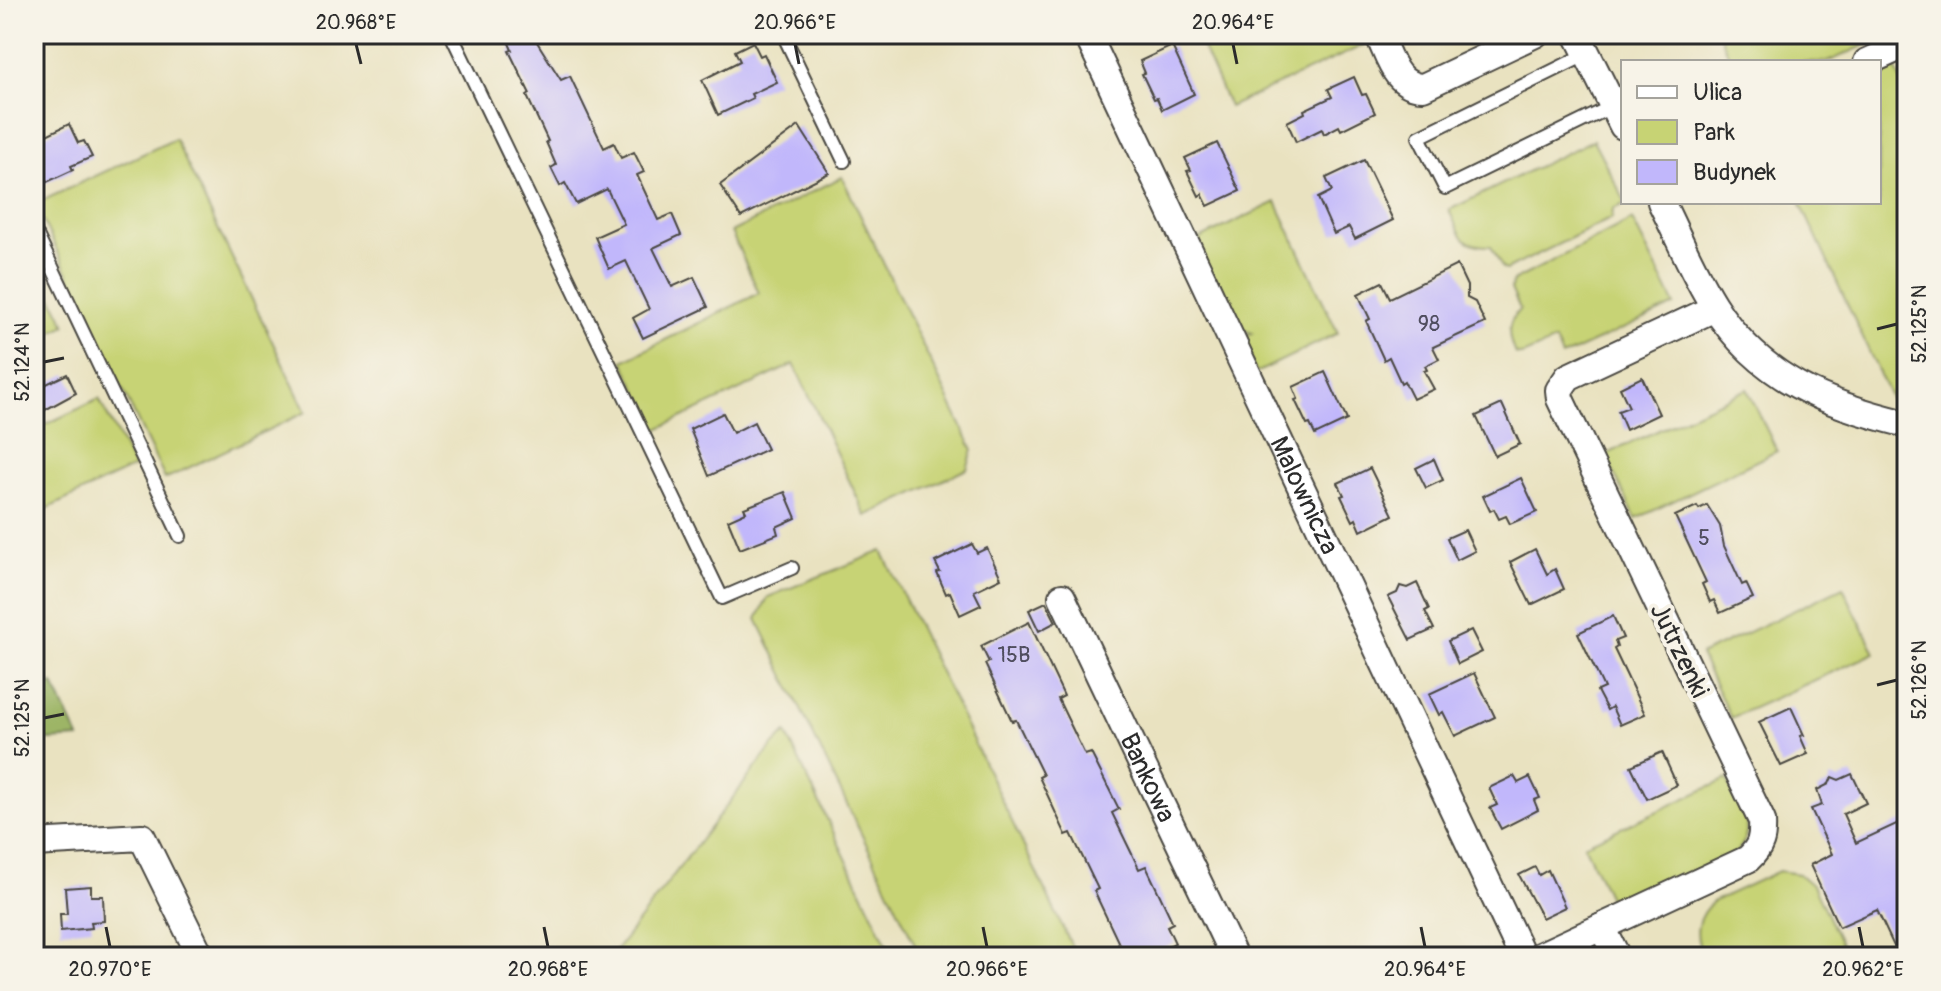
<svg xmlns="http://www.w3.org/2000/svg" width="1941" height="991" font-family="Pangolin,sans-serif">
	<style>
		.green { fill: #c7d374; stroke: #797f50; stroke-width: 2 }
		.forest { fill: #9db566; stroke: #647048; stroke-width: 2 }
		.building { fill: #c1b7fb }
		.lines { fill: none; stroke-linecap: round; stroke-linejoin: round }
		.service-casing { stroke: #484641; stroke-width: 16 }
		.minor-casing { stroke: #484641; stroke-width: 30 }
		.service { stroke: #fff; stroke-width: 12 }
		.minor { stroke: #fff; stroke-width: 26 }
		.ticks { fill: none; stroke: #2b2b2b; stroke-width: 3 }
		.labels { text-anchor: middle; stroke-width: 8; stroke-linejoin: round; paint-order: stroke }
		.number-label { font-size: 22px; fill: #504e5f }
		.street-label { font-size: 26px; fill: #2b2b2b; stroke: #f7f3e8 }
		.neatline { fill: none; stroke: #2b2b2b; stroke-width: 3 }
		.ticks-label { font-size: 20px; text-anchor: middle; fill: #2b2b2b }
	</style>
	<rect width="100%" height="100%" fill="#f7f3e8"/>
	<filter id="ink" filterUnits="userSpaceOnUse"><feTurbulence type="fractalNoise" baseFrequency=".0125" numOctaves="2"/><feDisplacementMap in="SourceGraphic" scale="16" xChannelSelector="R" yChannelSelector="G"/><feConvolveMatrix kernelMatrix="1 2 1 2 8 2 1 2 1" color-interpolation-filters="sRGB"/></filter>
	<filter id="wash" filterUnits="userSpaceOnUse"><feTurbulence type="fractalNoise" baseFrequency=".006" numOctaves="4" result="noise"/><feDisplacementMap in="SourceGraphic" scale="32" xChannelSelector="R" yChannelSelector="G"/><feGaussianBlur stdDeviation="1.8" result="paint"/><feColorMatrix in="noise" values="0 0 0 0 0 0 0 0 0 0 0 0 0 0 0 0 0 1.4 0 .05"/><feComposite in="paint" operator="in"/></filter>
	<g filter="url(#wash)">
		<rect width="100%" height="100%" fill="#e9e2c0"/>
		<g class="green">
			<path d="M1204,34H1359L1364,45L1229,107L1198,37Z"/>
			<path d="M1719,34H1882L1883,37L1828,62H1732Z"/>
			<path d="M1894,66L1907,93V403L1891,399L1800,202H1879V73Z"/>
			<path d="M175,139L306,412L165,479L35,204Z"/>
			<path d="M1593,140L1626,203L1613,209L1612,218L1506,270L1502,268L1491,246C1462,247 1460,234 1449,210Z"/>
			<path d="M842,177L973,450L967,469L866,516L794,364L656,430L623,361L759,293L731,232Z"/>
			<path d="M1276,202L1338,333L1256,373L1240,339L1252,333L1233,326L1193,242Z"/>
			<path d="M1632,220L1675,305L1562,357L1555,341L1522,355L1515,354C1507,336 1506,323 1520,309L1511,289L1513,281Z"/>
			<path d="M34,261L66,325L34,341Z"/>
			<path d="M1747,389L1777,451L1636,519L1605,455Z"/>
			<path d="M99,399L134,467L34,515V430Z"/>
			<path d="M882,551L1077,957H921L757,619L768,597Z"/>
			<path d="M1843,587L1875,653L1731,718L1700,655Z"/>
			<path d="M786,733L893,957H611L771,748Z"/>
			<path d="M1727,779C1739,806 1759,828 1736,853L1614,908L1584,845Z"/>
			<path d="M1779,871L1799,874L1814,887L1847,957H1704C1693,936 1695,916 1714,901Z"/>
		</g>
		<path class="forest" d="M53,684L79,738L34,741V685Z"/>
		<g id="blocks">
			<g class="building">
				<path d="M505,34H532L561,80L570,76L604,148L614,143L621,158L634,152L644,172L637,175L658,220L672,214L681,235L653,248L672,287L694,277L708,307L643,338L633,318L649,309L626,261L609,269L595,237L624,224L607,189L576,204L565,183L560,186L551,168L556,165L546,142L548,141L527,96L530,94L509,51L512,50Z"/>
				<path d="M753,42L760,56L764,54L777,82L751,94L753,98L718,115L702,80L740,61L735,51Z"/>
				<path d="M1172,46L1194,94L1162,110L1157,98L1154,99L1142,74L1145,73L1140,61Z"/>
				<path d="M1354,77L1362,95L1366,94L1375,113L1341,130L1339,126L1324,134L1322,129L1296,142L1287,122L1305,113L1304,110L1332,97L1328,89Z"/>
				<path d="M69,124L78,143L84,141L92,157L71,166L73,170L45,183L34,159V141Z"/>
				<path d="M799,126L829,173L741,217L720,185Z"/>
				<path d="M1217,143L1240,191L1208,206L1202,194L1199,196L1187,171L1191,170L1185,158Z"/>
				<path d="M1364,160L1393,220L1355,239L1349,227L1334,234L1318,198L1332,191L1326,178Z"/>
				<path d="M1457,265L1467,286V298L1475,302L1485,323L1433,347L1439,359L1425,366L1427,370L1424,371L1434,389L1413,399L1404,381L1401,383L1389,357L1384,360L1366,321L1370,319L1358,294L1382,282L1390,298Z"/>
				<path d="M1325,372L1347,420L1315,435L1310,424L1307,425L1295,400L1298,399L1293,387Z"/>
				<path d="M67,374L76,393L34,416V390Z"/>
				<path d="M1642,377L1659,414L1626,430L1618,411L1629,407L1620,388Z"/>
				<path d="M1502,404L1520,444L1495,456L1476,416Z"/>
				<path d="M723,413L733,433L754,422L767,449L709,476L690,429Z"/>
				<path d="M1434,459L1443,480L1426,488L1416,468Z"/>
				<path d="M1370,468L1393,515L1361,531L1356,519L1353,521L1341,496L1344,495L1338,483Z"/>
				<path d="M1521,478L1537,512L1510,524L1506,516L1499,519L1494,509L1490,511L1483,496Z"/>
				<path d="M785,492L796,518L776,527L778,534L740,549L728,520L746,512L744,508Z"/>
				<path d="M1707,505L1720,526L1724,546L1742,585L1746,583L1753,598L1720,613L1714,600L1710,602L1702,584L1706,582L1675,516L1697,506L1699,509Z"/>
				<path d="M1465,530L1475,551L1457,560L1447,538Z"/>
				<path d="M972,544L977,553L987,548L1001,578L974,591L981,605L960,615L950,592L946,594L937,573L940,572L935,562Z"/>
				<path d="M1535,549L1547,574L1555,569L1564,589L1531,605L1510,562Z"/>
				<path d="M1417,583L1429,609L1425,611L1434,629L1410,640L1388,597L1397,593L1400,586L1407,588Z"/>
				<path d="M1046,602L1056,622L1039,631L1029,610Z"/>
				<path d="M1613,616L1623,638L1615,641L1617,647L1614,649L1645,714L1620,725L1612,707L1607,710L1597,691L1604,688L1578,633Z"/>
				<path d="M1029,622L1064,696L1058,699L1073,730L1085,755L1091,753L1119,809L1112,813L1131,852L1139,869L1146,866L1173,923L1167,926L1175,943L1145,957H1130L1125,946L1121,948L1094,891L1098,889L1071,833L1066,835L1039,777L1043,775L1016,720L1012,721L985,664L989,662L981,646Z"/>
				<path d="M1471,630L1482,652L1458,664L1448,641Z"/>
				<path d="M1474,673L1495,717L1455,736L1443,712L1439,715L1429,694Z"/>
				<path d="M1791,707L1804,735L1800,736L1808,754L1781,766L1759,722Z"/>
				<path d="M1662,752L1677,785L1647,799L1631,766Z"/>
				<path d="M1852,774L1866,803L1843,814L1856,843L1907,819V957H1899L1877,910L1839,927L1810,865L1832,854L1811,809L1822,805L1817,790L1829,784L1832,777L1839,780Z"/>
				<path d="M1514,776L1518,783L1530,777L1540,798L1534,800L1538,810L1501,829L1490,808L1497,805L1489,788Z"/>
				<path d="M1535,867L1539,875L1548,870L1565,907L1542,918L1519,875Z"/>
				<path d="M91,886V896H103L104,921L91,922L92,928L61,931L60,914H67L65,888Z"/>
			</g>
		</g>
	</g>
	<g filter="url(#ink)">
		<use href="#blocks" fill-opacity="0" stroke="#484641" stroke-width="2"/>
		<g class="lines">
			<defs>
				<g id="service">
					<path d="M451,34L722,598L792,568"/>
					<path d="M783,34L844,161"/>
					<path d="M1587,54L1419,137L1445,188L1613,106"/>
					<path d="M34,229L180,536"/>
				</g>
				<g id="minor">
					<path id="s1" d="M1087,34L1523,957"/>
					<path d="M1378,34C1389,56 1395,87 1423,87L1535,34"/>
					<path d="M1577,34L1623,126"/>
					<path d="M1867,62L1907,44"/>
					<path d="M1661,202C1678,236 1693,273 1714,306C1760,379 1827,405 1907,424"/>
					<path id="s2" d="M1062,597L1234,957"/>
					<path d="M34,843L142,837L201,957"/>
					<path d="M1602,927L1617,957"/>
					<path d="M1537,957L1748,859C1761,847 1763,838 1762,821L1560,399L1559,390L1568,377L1715,308"/>
				</g>
			</defs>
			<use href="#service" class="service-casing"/>
			<use href="#minor" class="minor-casing"/>
			<use href="#service" class="service"/>
			<use href="#minor" class="minor"/>
		</g>
	</g>
	<path class="ticks" d="M356,44L361,64M795,44L799,64M1233,44L1237,64M1877,329L1897,324M44,362L64,358M1877,685L1897,680M44,718L64,714M106,927L110,947M544,927L548,947M983,927L987,947M1421,927L1425,947M1859,927L1863,947"/>
	<g class="labels">
		<g class="number-label">
			<text x="1429" y="331">98</text>
			<text x="1704" y="545">5</text>
			<text x="1014" y="662">15B</text>
		</g>
		<g class="street-label">
			<text dy="9" stroke="none"><textPath href="#s1" startOffset="510">Malownicza</textPath></text>
			<text transform="translate(1680 650) rotate(64)" y="9">Jutrzenki</text>
			<text dy="9" stroke="none"><textPath href="#s2" startOffset="200">Bankowa</textPath></text>
		</g>
	</g>
	<rect width="1941" height="991" fill="none" stroke="#f7f3e8" stroke-width="88"/>
	<rect x="1621" y="60" width="260" height="144" fill="#f7f3e8" stroke="#a5a39c" stroke-width="2"/>
	<rect x="1637" y="86" width="40" height="12" fill="#ffffff" stroke="#a5a39c" stroke-width="2"/>
	<text x="1693" y="100" font-size="24" fill="#2b2b2b">Ulica</text>
	<rect x="1637" y="120" width="40" height="24" fill="#c7d374" stroke="#a5a39c" stroke-width="2"/>
	<text x="1693" y="140" font-size="24" fill="#2b2b2b">Park</text>
	<rect x="1637" y="160" width="40" height="24" fill="#c1b7fb" stroke="#a5a39c" stroke-width="2"/>
	<text x="1693" y="180" font-size="24" fill="#2b2b2b">Budynek</text>
	<rect x="44" y="44" width="1853" height="903" class="neatline"/>
	<g class="ticks-label">
		<text x="356" y="29">20.968°E</text>
		<text x="795" y="29">20.966°E</text>
		<text x="1233" y="29">20.964°E</text>
		<text transform="translate(1919 324) rotate(-90)" y="7">52.125°N</text>
		<text transform="translate(22 362) rotate(-90)" y="7">52.124°N</text>
		<text transform="translate(1919 680) rotate(-90)" y="7">52.126°N</text>
		<text transform="translate(22 718) rotate(-90)" y="7">52.125°N</text>
		<text x="110" y="976">20.970°E</text>
		<text x="548" y="976">20.968°E</text>
		<text x="987" y="976">20.966°E</text>
		<text x="1425" y="976">20.964°E</text>
		<text x="1863" y="976">20.962°E</text>
	</g>
</svg>
